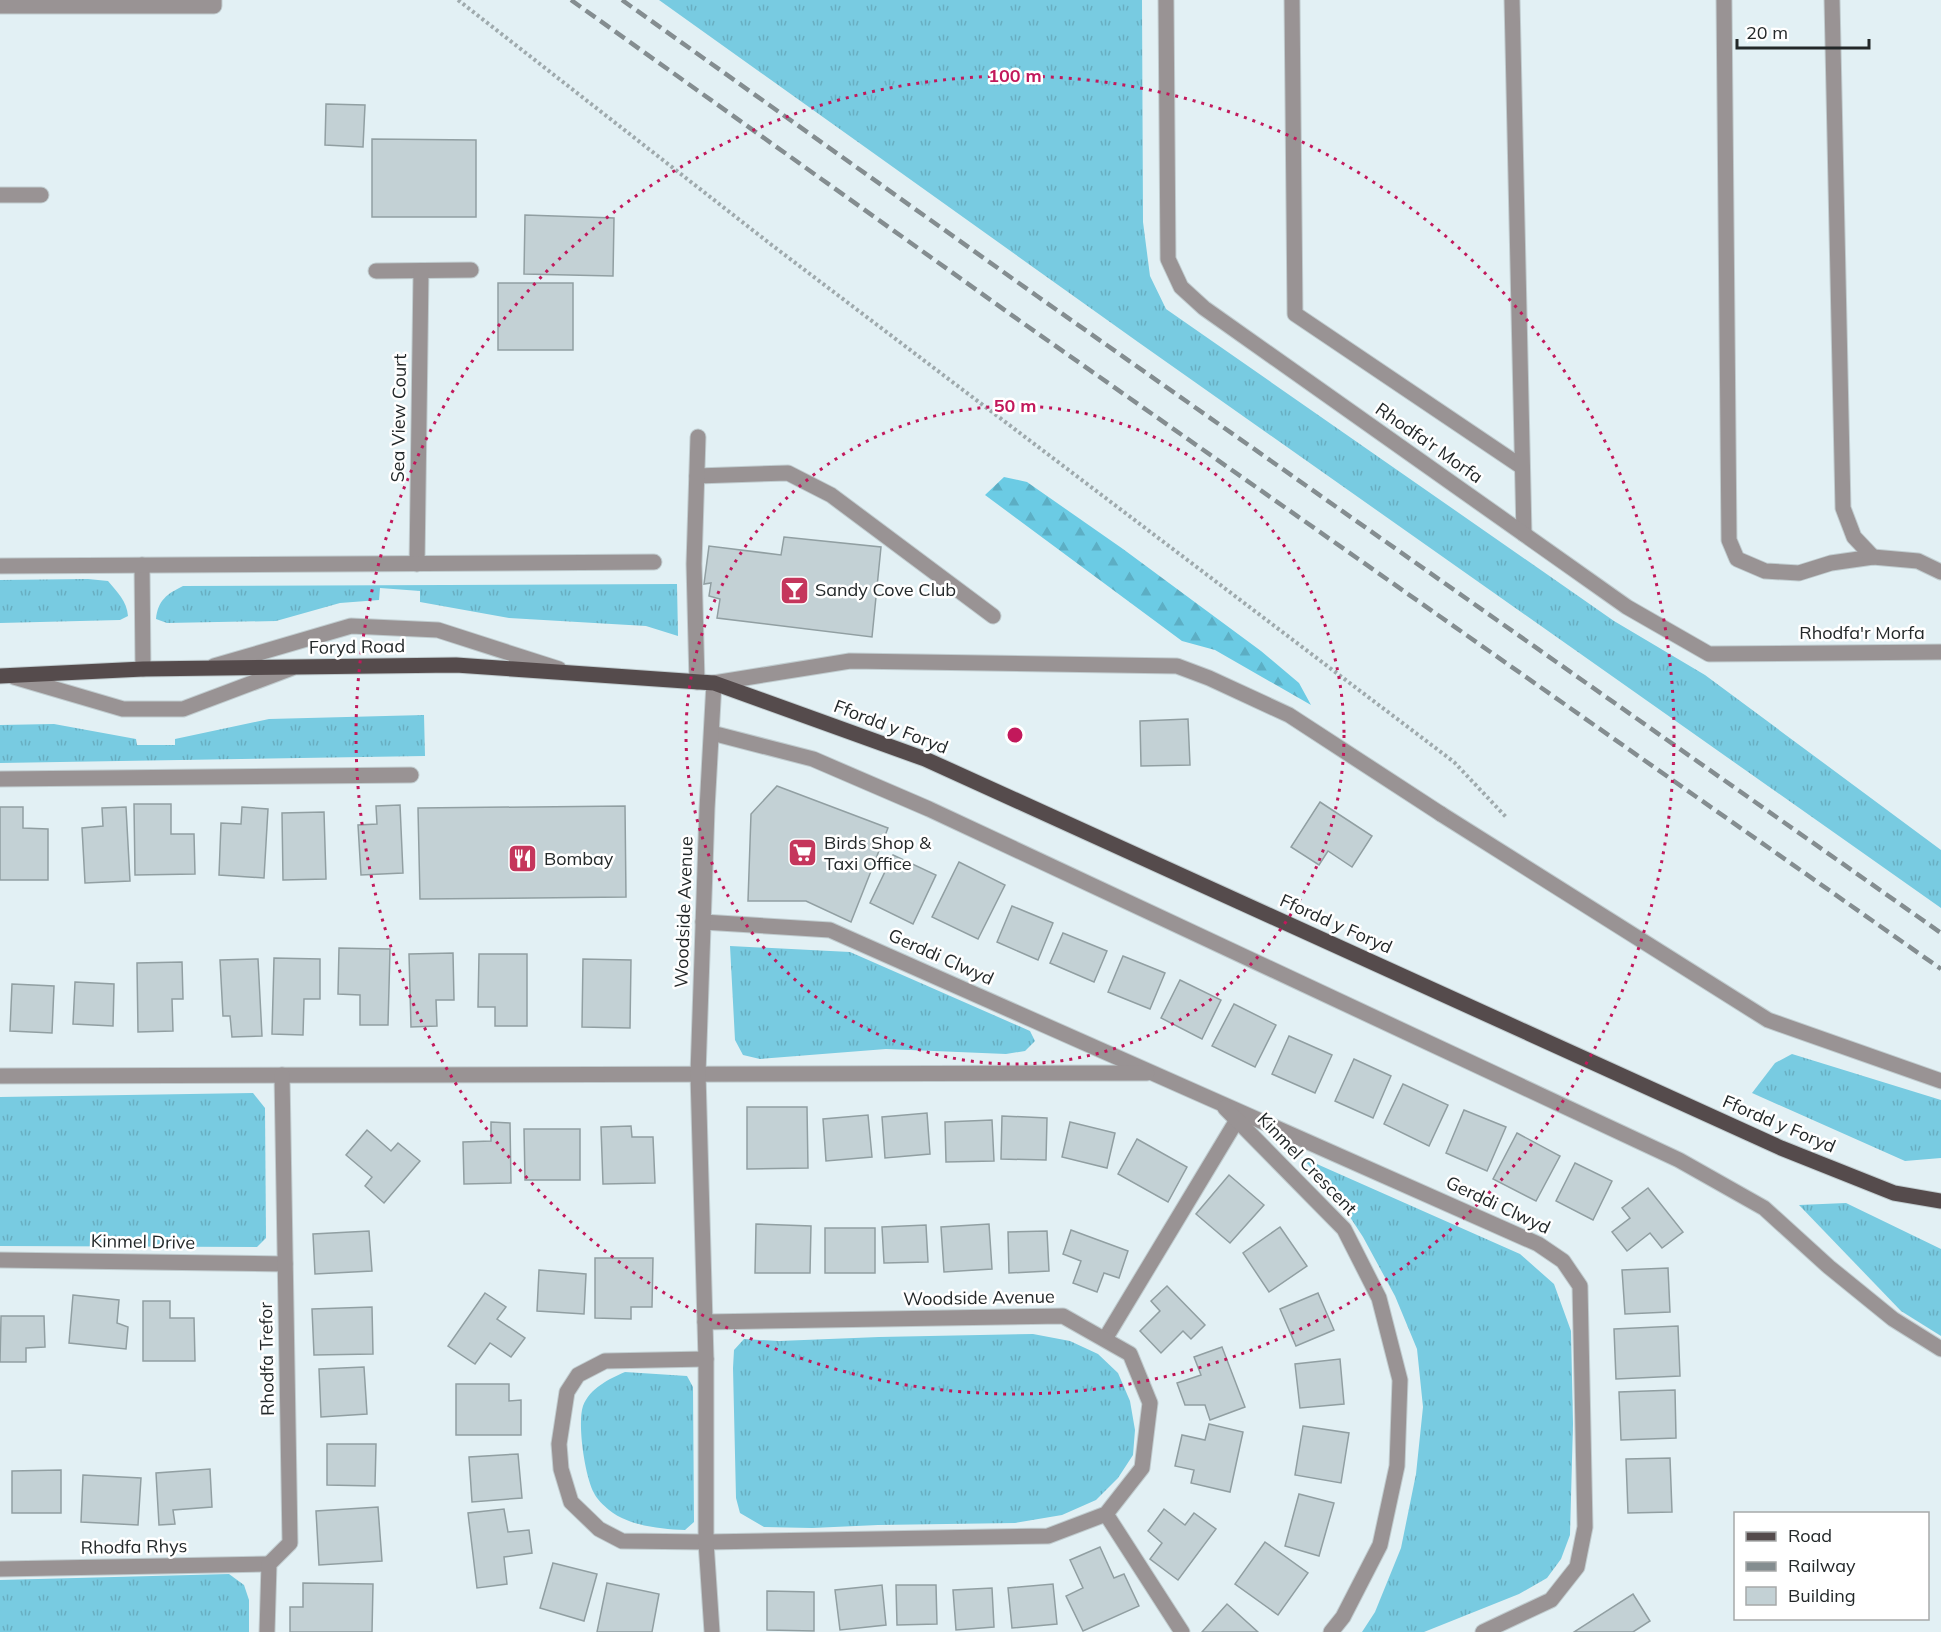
<svg xmlns="http://www.w3.org/2000/svg" width="1941" height="1632" font-family="Mulish,sans-serif">
	<style>
		.grass { fill: url(#grass-tufts) }
		.forest { fill: url(#forest-firs) }
		.building { fill: #c3d1d5; stroke: #919fa2; stroke-width: 1.5 }
		.lines { fill: none; stroke-linecap: round; stroke-linejoin: round }
		.service-casing { stroke: #c0cccf; stroke-width: 17 }
		.minor-casing { stroke: #c0cccf; stroke-width: 17 }
		.primary-casing { stroke: #c0cccf; stroke-width: 17 }
		.path { stroke: #9faaad; stroke-width: 4; stroke-dasharray: 3 3; stroke-linecap: butt }
		.service { stroke: #999394; stroke-width: 15 }
		.minor { stroke: #999394; stroke-width: 15 }
		.primary { stroke: #554b4c; stroke-width: 15 }
		.rail { stroke: #848d90; stroke-width: 4.5; stroke-dasharray: 12 6; stroke-linecap: butt }
		.ring { fill: none; stroke: #c2185b; stroke-width: 3; stroke-dasharray: 3 6 }
		.labels { text-anchor: middle; stroke-width: 5; stroke-linejoin: round; paint-order: stroke }
		.street-label { font-size: 18px; fill: #232829; stroke: #fff }
		.poi-label { font-size: 18px; fill: #232829; stroke: #fff; text-anchor: start }
		.centre { fill: #c2185b; stroke: #fff; stroke-width: 3 }
		.ring-label { font-size: 18px; text-anchor: middle; font-weight: bold; fill: #c2185b; stroke: #fff; stroke-width: 5; stroke-linejoin: round; paint-order: stroke }
	</style>
	<defs>
		<pattern id="grass-tufts" width="24" height="20" patternUnits="userSpaceOnUse" patternTransform="scale(1.5)"><rect width="24" height="20" fill="#78cbe1"/><path d="M3 7l-1-3M5 7V3M7 7l1-3M15 17l-1-3M17 17v-4M19 17l1-3" fill="none" stroke="#68aec1"/></pattern>
		<pattern id="forest-firs" width="22" height="20" patternUnits="userSpaceOnUse" patternTransform="scale(1.5)"><rect width="22" height="20" fill="#6bcbe4"/><path d="M5 1l3.5 6h-7zM16 11l3.5 6h-7z" fill="#5caec4"/></pattern>
	</defs>
	<rect width="100%" height="100%" fill="#e2f0f4"/>
	<g class="grass">
		<path d="M659,0H1142L1143,222L1150,276L1166,309L1614,621L1705,675L1941,850V908L1138,342Z"/>
		<path d="M88,579L108,581C117,592 127,601 128,616L120,620L0,623V580Z"/>
		<path d="M677,584L678,636L646,626L509,618L420,602V591L380,588L379,600L340,603L276,621L167,623L156,619C158,600 167,594 183,586Z"/>
		<path d="M424,715L425,756L0,763V725L54,724L136,739L137,745H175V739L269,719Z"/>
		<path d="M730,946L850,952L1030,1031L1035,1041L1025,1051L1006,1054L886,1049L760,1059L743,1055L735,1040Z"/>
		<path d="M1792,1054L1941,1100V1158L1905,1161L1752,1093L1775,1063Z"/>
		<path d="M253,1093L265,1108L266,1238L257,1247L0,1246V1097Z"/>
		<path d="M1301,1157L1520,1254L1554,1284L1571,1331L1573,1424L1570,1535L1561,1559L1547,1578L1519,1594L1424,1632H1362L1375,1612L1401,1548L1416,1474L1423,1407L1417,1349L1395,1296L1363,1237L1331,1188Z"/>
		<path d="M1846,1203L1941,1249V1336L1901,1311L1799,1205Z"/>
		<path d="M1033,1334L1070,1341L1098,1354L1118,1373L1130,1401L1135,1430L1133,1455L1118,1478L1096,1500L1062,1515L1015,1523L878,1525L812,1528L764,1527L740,1513L736,1498L733,1368L734,1350L744,1339L779,1341L879,1337Z"/>
		<path d="M625,1372L687,1376L693,1387L694,1522L685,1530C660,1529 629,1526 609,1510C604,1506 596,1498 594,1493C585,1477 577,1423 583,1406C590,1388 609,1379 625,1372Z"/>
		<path d="M229,1574L244,1585L249,1600V1632H0V1580Z"/>
	</g>
	<path class="forest" d="M1004,477L1027,482L1123,549L1261,651L1299,683L1311,705L1215,650L1182,641L985,495Z"/>
	<g class="building">
		<path d="M326,104L365,105L363,147L325,145Z"/>
		<path d="M372,139L476,140V217H372Z"/>
		<path d="M525,215L614,218L613,276L524,274Z"/>
		<rect x="498" y="283" width="75" height="67"/>
		<path d="M784,537L881,547L872,637L717,618L720,599L709,596L711,583L704,584L709,546L781,555Z"/>
		<path d="M1188,719L1190,765L1141,766L1140,721Z"/>
		<path d="M777,786L888,828L851,922L806,901H748L751,814Z"/>
		<path d="M1320,802L1372,836L1352,867L1328,851L1319,865L1291,847Z"/>
		<path d="M134,804H171V834H194L195,874L135,875Z"/>
		<path d="M400,805L403,873L361,875L358,825L377,824L376,806Z"/>
		<path d="M625,806L626,897L420,899L418,808Z"/>
		<path d="M0,807H23V828L48,829V880H0Z"/>
		<path d="M126,807L130,881L85,883L82,828L103,826L102,808Z"/>
		<path d="M242,807L268,809L264,878L219,875L221,823L241,824Z"/>
		<path d="M324,812L326,879L283,880L282,813Z"/>
		<path d="M893,855L936,875L913,924L870,903Z"/>
		<path d="M959,862L1005,885L978,939L932,917Z"/>
		<path d="M1012,906L1053,923L1038,960L997,942Z"/>
		<path d="M1063,933L1107,951L1094,982L1050,963Z"/>
		<path d="M339,948L390,949L388,1025H360V995L338,994Z"/>
		<path d="M453,953L454,1000H436L437,1026L411,1027L409,954Z"/>
		<path d="M479,954H527V1026H495V1007H478Z"/>
		<path d="M1123,956L1165,973L1150,1009L1108,992Z"/>
		<path d="M274,958L320,959V999H304L303,1035L272,1034Z"/>
		<path d="M258,959L262,1036L232,1037L230,1016H223L220,960Z"/>
		<path d="M583,959L631,960L630,1028L582,1027Z"/>
		<path d="M182,962L183,999H172L173,1031L138,1032L137,963Z"/>
		<path d="M1180,980L1221,1000L1202,1039L1161,1018Z"/>
		<path d="M75,982L114,984L113,1026L73,1024Z"/>
		<path d="M12,984L54,986L52,1033L10,1031Z"/>
		<path d="M1234,1004L1276,1025L1255,1067L1212,1046Z"/>
		<path d="M1289,1036L1332,1055L1315,1093L1272,1074Z"/>
		<path d="M1354,1059L1391,1076L1373,1118L1335,1101Z"/>
		<path d="M1403,1084L1448,1105L1429,1146L1384,1124Z"/>
		<path d="M747,1107H807L808,1168L747,1169Z"/>
		<path d="M1464,1110L1506,1127L1487,1171L1446,1153Z"/>
		<path d="M927,1113L930,1154L885,1158L882,1117Z"/>
		<path d="M868,1115L872,1157L826,1161L823,1119Z"/>
		<path d="M1002,1116L1047,1118L1046,1160L1001,1159Z"/>
		<path d="M992,1120L994,1161L946,1162L945,1122Z"/>
		<path d="M491,1122L510,1123L511,1183L464,1184L463,1142L491,1141Z"/>
		<path d="M1070,1122L1115,1133L1107,1168L1062,1157Z"/>
		<path d="M631,1126L632,1137H653L655,1183L603,1184L601,1127Z"/>
		<path d="M524,1129H580V1180H525Z"/>
		<path d="M367,1130L391,1151L398,1143L420,1161L384,1203L365,1186L372,1177L346,1155Z"/>
		<path d="M1517,1133L1560,1156L1536,1201L1493,1179Z"/>
		<path d="M1137,1139L1187,1167L1168,1202L1118,1174Z"/>
		<path d="M1575,1163L1612,1181L1593,1220L1556,1201Z"/>
		<path d="M1229,1175L1264,1205L1230,1243L1196,1214Z"/>
		<path d="M1648,1188L1683,1232L1662,1248L1650,1233L1627,1251L1612,1232L1630,1218L1622,1208Z"/>
		<path d="M756,1224L811,1226L810,1273H755Z"/>
		<path d="M989,1224L992,1269L944,1272L941,1227Z"/>
		<path d="M926,1225L928,1262L884,1263L882,1227Z"/>
		<path d="M1280,1227L1307,1266L1269,1292L1243,1253Z"/>
		<rect x="825" y="1228" width="50" height="45"/>
		<path d="M1071,1230L1128,1251L1119,1278L1104,1273L1097,1292L1073,1283L1081,1261L1063,1254Z"/>
		<path d="M369,1231L372,1271L315,1274L313,1234Z"/>
		<path d="M1047,1231L1049,1271L1009,1273L1008,1232Z"/>
		<path d="M595,1258H653L652,1307H631V1319L595,1318Z"/>
		<path d="M1668,1268L1670,1312L1625,1314L1622,1270Z"/>
		<path d="M539,1270L586,1274L584,1314L537,1311Z"/>
		<path d="M1167,1286L1205,1325L1191,1339L1183,1331L1161,1353L1140,1331L1160,1311L1151,1301Z"/>
		<path d="M485,1293L506,1307L497,1319L525,1338L511,1357L490,1343L475,1364L448,1346Z"/>
		<path d="M1318,1293L1334,1330L1296,1346L1280,1309Z"/>
		<path d="M73,1295L119,1300L117,1323L128,1327L126,1349L69,1343Z"/>
		<path d="M143,1301H170V1318H194L195,1361H143Z"/>
		<path d="M372,1307L373,1354L314,1355L312,1309Z"/>
		<path d="M1,1316H44L45,1347L26,1348V1362H0Z"/>
		<path d="M1678,1326L1680,1376L1616,1379L1614,1329Z"/>
		<path d="M1222,1347L1245,1407L1210,1420L1205,1405H1185L1177,1383L1201,1375L1194,1357Z"/>
		<path d="M1340,1359L1344,1404L1300,1408L1295,1364Z"/>
		<path d="M364,1367L367,1414L321,1417L319,1369Z"/>
		<path d="M456,1384H509V1401L521,1400V1435H456Z"/>
		<path d="M1675,1390L1676,1438L1621,1440L1619,1392Z"/>
		<path d="M1209,1424L1243,1432L1230,1492L1191,1483L1194,1470L1175,1466L1182,1435L1205,1440Z"/>
		<path d="M1303,1426L1349,1433L1341,1483L1295,1475Z"/>
		<path d="M327,1444H376L375,1486L327,1485Z"/>
		<path d="M518,1454L522,1498L472,1502L469,1457Z"/>
		<path d="M1670,1458L1672,1512L1628,1513L1626,1459Z"/>
		<path d="M210,1469L212,1507L173,1510L175,1524L159,1525L156,1473Z"/>
		<path d="M61,1470V1513H12V1471Z"/>
		<path d="M83,1475L141,1478L138,1525L81,1522Z"/>
		<path d="M1299,1494L1334,1503L1319,1556L1285,1546Z"/>
		<path d="M378,1507L382,1561L319,1565L316,1511Z"/>
		<path d="M504,1509L508,1532L529,1530L532,1553L504,1557L507,1584L477,1588L468,1513Z"/>
		<path d="M1164,1509L1185,1525L1194,1513L1216,1529L1178,1580L1150,1559L1162,1543L1148,1531Z"/>
		<path d="M1265,1542L1308,1573L1278,1615L1235,1584Z"/>
		<path d="M1100,1547L1114,1578L1124,1574L1139,1606L1083,1631L1066,1596L1083,1588L1070,1560Z"/>
		<path d="M553,1563L597,1574L584,1621L540,1608Z"/>
		<path d="M303,1583L373,1584L372,1632H290V1607H303Z"/>
		<path d="M607,1583L659,1594L652,1632H597Z"/>
		<path d="M1053,1584L1057,1624L1012,1628L1008,1588Z"/>
		<path d="M882,1585L886,1625L840,1630L835,1590Z"/>
		<path d="M896,1585H936L937,1624L897,1625Z"/>
		<path d="M992,1588L994,1627L956,1630L953,1590Z"/>
		<path d="M767,1591L814,1592V1631L767,1630Z"/>
		<path d="M1633,1594L1650,1621L1633,1632H1574Z"/>
		<path d="M1227,1604L1258,1632H1202Z"/>
	</g>
	<g class="lines">
		<defs>
			<g id="service">
				<path d="M1292,0L1295,314L1522,467"/>
				<path d="M1512,0L1524,534"/>
				<path d="M1724,0L1729,540L1737,559L1765,571L1799,573L1831,563L1873,557L1918,561L1941,572"/>
				<path d="M1832,0L1843,508L1854,537L1873,557"/>
				<path d="M0,195H41"/>
				<path d="M697,476L788,473L831,495L993,616"/>
				<path d="M214,666L351,626L438,630L559,669"/>
				<path d="M14,677L123,709H183L292,668"/>
				<path d="M697,682L694,564L698,437"/>
				<path d="M712,733L813,759L929,809L1679,1160L1764,1208L1829,1267L1893,1319L1941,1349"/>
				<path d="M1441,814L1768,1020L1941,1081"/>
				<path d="M1105,1339L1237,1120"/>
				<path d="M1106,1514L1182,1632"/>
			</g>
			<g id="minor">
				<path d="M1166,0L1168,259L1181,287L1204,308L1627,607L1709,654L1941,652"/>
				<path d="M0,6H214V0"/>
				<path d="M376,271L471,270"/>
				<path d="M417,564L421,271"/>
				<path d="M142,565L143,669"/>
				<path d="M0,566L654,562"/>
				<path d="M0,779L411,775"/>
				<path d="M703,922L830,930L1538,1244L1563,1261L1580,1286L1585,1527L1577,1567L1551,1600L1483,1632"/>
				<path d="M0,1076L1147,1073"/>
				<path d="M1225,1108L1344,1229L1379,1298L1400,1380L1397,1466L1380,1545L1343,1617L1331,1632"/>
				<path d="M0,1260L285,1264"/>
				<path d="M705,1322L1063,1316L1130,1354L1150,1403L1142,1468L1106,1514L1048,1536L706,1542L622,1541L599,1529L571,1502L561,1469L559,1444L567,1392L578,1375L605,1361L706,1359"/>
				<path d="M0,1569L269,1564"/>
				<path d="M267,1632L269,1564L290,1543L282,1075"/>
				<path d="M712,1632L706,1542V1359L698,1074L707,809L714,683L850,661L1177,666L1209,678L1289,715L1441,814"/>
			</g>
			<path id="primary" d="M0,676L143,669L456,665L714,683L925,759L1781,1148L1894,1193L1941,1201"/>
		</defs>
		<use href="#service" class="service-casing"/>
		<use href="#minor" class="minor-casing"/>
		<use href="#primary" class="primary-casing"/>
		<path class="path" d="M458,0L773,246L1454,762L1506,817"/>
		<use href="#service" class="service"/>
		<use href="#minor" class="minor"/>
		<use href="#primary" class="primary"/>
		<g class="rail">
			<path d="M571,0L1020,321L1941,969"/>
			<path d="M622,0L1037,296L1941,933"/>
		</g>
	</g>
	<g class="ring">
		<circle cx="1015" cy="735" r="329"/>
		<circle cx="1015" cy="735" r="659"/>
	</g>
	<defs>
		<symbol id="bar-square" viewBox="-11 -11 22 22"><rect x="-9" y="-9" width="18" height="18" rx="4" fill="#c5365c" stroke="#fff"/><path d="M-6-5H6L.8 .8V4.5H3.5V6h-7V4.5H-.8V.8Z" fill="#fff"/></symbol>
		<symbol id="supermarket-square" viewBox="-11 -11 22 22"><rect x="-9" y="-9" width="18" height="18" rx="4" fill="#c5365c" stroke="#fff"/><path d="M-6-5.5h2.5l.6 2H6L4.5 2H-2.5L-4.4-4H-6ZM-1.5 3.2a1.3 1.3 0 1 0 .1 0ZM3 3.2a1.3 1.3 0 1 0 .1 0Z" fill="#fff"/></symbol>
		<symbol id="restaurant-square" viewBox="-11 -11 22 22"><rect x="-9" y="-9" width="18" height="18" rx="4" fill="#c5365c" stroke="#fff"/><path d="M-5-6h1v4h1v-4h1v4h1v-4h1v5L-1.5 .5V6h-2V.5L-5-1ZM5-6V6H3V1.5H1.5Q1.5-4 5-6Z" fill="#fff"/></symbol>
	</defs>
	<g fill-rule="evenodd">
		<use href="#bar-square" x="778" y="574" width="33" height="33"/>
		<use href="#supermarket-square" x="786" y="836" width="33" height="33"/>
		<use href="#restaurant-square" x="506" y="842" width="33" height="33"/>
	</g>
	<g class="labels">
		<g class="street-label">
			<text transform="translate(399 418) rotate(-89)" y="6">Sea View Court</text>
			<text transform="translate(1429 443) rotate(35)" y="6">Rhodfa'r Morfa</text>
			<text x="1862" y="639">Rhodfa'r Morfa</text>
			<text transform="translate(357 647) rotate(-1)" y="6">Foryd Road</text>
			<text transform="translate(891 727) rotate(21)" y="6">Ffordd y Foryd</text>
			<text transform="translate(684 912) rotate(-88)" y="6">Woodside Avenue</text>
			<text transform="translate(1336 924) rotate(24)" y="6">Ffordd y Foryd</text>
			<text transform="translate(941 957) rotate(24)" y="6">Gerddi Clwyd</text>
			<text transform="translate(1779 1124) rotate(23)" y="6">Ffordd y Foryd</text>
			<text transform="translate(1307 1164) rotate(46)" y="6">Kinmel Crescent</text>
			<text transform="translate(1498 1205) rotate(25)" y="6">Gerddi Clwyd</text>
			<text transform="translate(143 1242) rotate(1)" y="6">Kinmel Drive</text>
			<text transform="translate(979 1298) rotate(-1)" y="6">Woodside Avenue</text>
			<text transform="translate(267 1359) rotate(-91)" y="6">Rhodfa Trefor</text>
			<text transform="translate(134 1547) rotate(-1)" y="6">Rhodfa Rhys</text>
		</g>
		<g class="poi-label">
			<text x="815" y="596">Sandy Cove Club</text>
			<text x="824" y="849">Birds Shop &amp;<tspan x="824" dy="21">Taxi Office</tspan></text>
			<text x="544" y="865">Bombay</text>
		</g>
	</g>
	<circle cx="1015" cy="735" r="9" class="centre"/>
	<g class="ring-label">
		<text x="1015" y="82">100 m</text>
		<text x="1015" y="412">50 m</text>
	</g>
	<rect x="1734" y="1512" width="195" height="108" fill="#ffffff" stroke="#a7a9a9" stroke-width="1.5"/>
	<rect x="1746" y="1532" width="30" height="9" fill="#554b4c" stroke="#a7a9a9" stroke-width="1.5"/>
	<text x="1788" y="1542" font-size="18" fill="#232829">Road</text>
	<rect x="1746" y="1562" width="30" height="9" fill="#848d90" stroke="#a7a9a9" stroke-width="1.5"/>
	<text x="1788" y="1572" font-size="18" fill="#232829">Railway</text>
	<rect x="1746" y="1587" width="30" height="18" fill="#c3d1d5" stroke="#a7a9a9" stroke-width="1.5"/>
	<text x="1788" y="1602" font-size="18" fill="#232829">Building</text>
	<path d="M1737 39v9h132v-9" fill="none" stroke="#232829" stroke-width="3"/>
	<text x="1746" y="39" font-size="18" fill="#232829" stroke="#ffffff" stroke-width="4.5" paint-order="stroke">20 m</text>
</svg>
